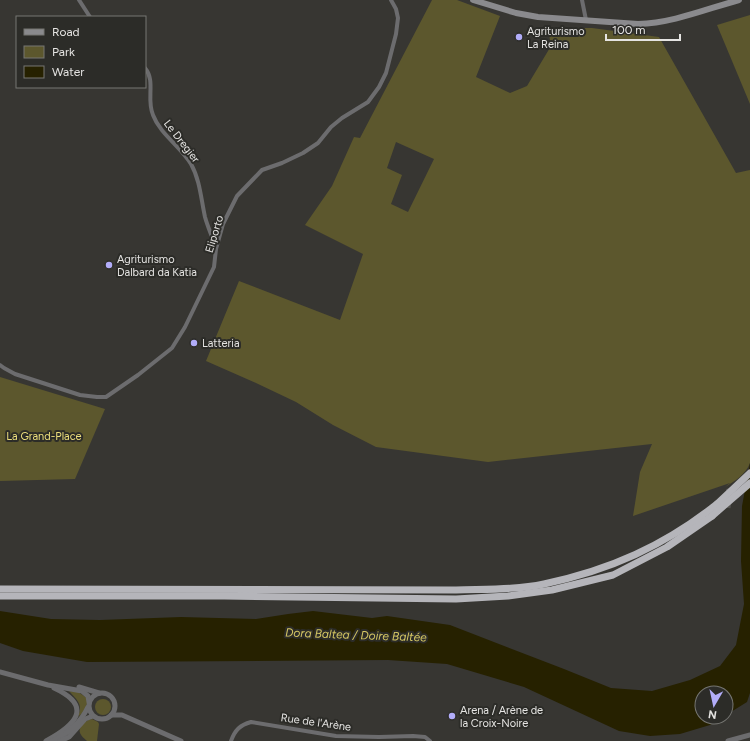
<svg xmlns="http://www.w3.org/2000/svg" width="750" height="741" font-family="Figtree,sans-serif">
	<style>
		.green { fill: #5c572d; fill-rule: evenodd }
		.water { fill: #262100 }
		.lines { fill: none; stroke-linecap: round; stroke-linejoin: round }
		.tertiary-tunnel { stroke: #51504c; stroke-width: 5; stroke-dasharray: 5 2.5; stroke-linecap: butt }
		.minor { stroke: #6c6c6e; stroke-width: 4 }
		.tertiary { stroke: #6c6c6e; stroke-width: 5 }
		.secondary { stroke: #8a8a8d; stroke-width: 6 }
		.motorway { stroke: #b5b5ba; stroke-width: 7 }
		.motorway-bridge { stroke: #b5b5ba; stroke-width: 7 }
		.poi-dot { fill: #b2adf9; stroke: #2c2c28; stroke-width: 1.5 }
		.labels { text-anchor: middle; stroke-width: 4; stroke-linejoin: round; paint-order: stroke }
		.poi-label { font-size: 11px; fill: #e5e4e2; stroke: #2c2c28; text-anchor: start }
		.street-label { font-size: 11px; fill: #e5e4e2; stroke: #2c2c28 }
		.park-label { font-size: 11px; fill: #eddf7c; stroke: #2c2c28 }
		.water-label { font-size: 12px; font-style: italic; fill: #d4c663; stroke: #2c2c28 }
	</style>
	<rect width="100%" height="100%" fill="#373632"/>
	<g class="green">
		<path d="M432,0H457L500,16L476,77L510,93L527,86L551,46L548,28H592L659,37L736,173L750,170V463C746,474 735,481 725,487L730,483L633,516L640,472L652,444L488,462L376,447L333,425L296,402L256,383L206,361L239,281L340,320L363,254L305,225L332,186L354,137L360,138ZM396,142L434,159L408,212L391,204L402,175L387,168Z"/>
		<path d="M750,15V104L717,25Z"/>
		<path d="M0,377L105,409L75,479L0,481Z"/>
		<path d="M69,691L78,692L87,698C88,707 84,712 78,717C83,704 78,701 69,691Z"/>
		<circle cx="103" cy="707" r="8"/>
		<path d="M92,719L98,722L99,724L97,741H87C81,736 76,731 83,724C86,721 88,720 92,719Z"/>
	</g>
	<path class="water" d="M750,463V693L747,702L726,715V693H702V717H723L710,725L680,734L650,736L619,731L524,687L447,664L388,660L87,662L23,651L0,643V611L51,619L100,620L181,617L256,619L288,614L313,611L372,618L387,616L450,625L564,669L611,688L652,691L690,680L720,666L736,645L744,604L741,561L742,506Z"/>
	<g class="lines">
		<path class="tertiary-tunnel" d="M728,508C729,501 731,495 728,488"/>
		<g class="minor">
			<path d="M79,0L90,17"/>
			<path d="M582,0L586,20"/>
			<path d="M145,68C156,81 146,99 153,115C160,134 180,146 191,164C200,180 201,199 205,217C208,228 213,238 216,249"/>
			<path d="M0,365L4,368L15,374L80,395L97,397H106L138,375L172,348L185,327L214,267L216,249L223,224L237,196L262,170L282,163L303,153L318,143L331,127L342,118L368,102L379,87L386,73L396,34L398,18L396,9L391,0"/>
			<path d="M231,741C235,730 240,725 251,722L336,736L379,737L413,736L425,737L430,741"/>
		</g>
		<g class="tertiary">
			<path d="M0,672L48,685L82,691L88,696L89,702"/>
			<path d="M79,687L99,693"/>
			<circle cx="102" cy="706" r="13"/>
			<path d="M111,715H122L181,741"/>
			<path d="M46,741C74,726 95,707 54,688"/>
			<path d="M52,741C67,735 81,722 88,707"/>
			<path d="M60,741L69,737L85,719L93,716"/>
			<path d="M728,741L750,735"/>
		</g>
		<path class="secondary" d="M473,0L516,13L538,17L638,24C673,23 706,9 739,0"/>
		<g class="motorway">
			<path d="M0,589L456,590C485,589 516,590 544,584C610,570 664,546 717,504"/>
			<path d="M0,596H224L456,599L508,596L552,590L613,575L667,547L712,516"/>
		</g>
		<g class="motorway-bridge">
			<path d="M717,504L750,473"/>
			<path d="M712,516L750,483"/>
		</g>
	</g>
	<g class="poi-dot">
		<circle cx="519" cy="37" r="4"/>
		<circle cx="109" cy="265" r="4"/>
		<circle cx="194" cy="343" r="4"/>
		<circle cx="452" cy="716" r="4"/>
	</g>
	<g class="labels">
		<g class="poi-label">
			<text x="527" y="35">Agriturismo<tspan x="527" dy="13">La Reina</tspan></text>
			<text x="117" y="263">Agriturismo<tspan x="117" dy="13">Dalbard da Katia</tspan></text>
			<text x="202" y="347">Latteria</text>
			<text x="460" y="714">Arena / Arène de<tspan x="460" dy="13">la Croix-Noire</tspan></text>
		</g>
		<g class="street-label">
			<text transform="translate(182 141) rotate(52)" y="4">Le Dregier</text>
			<text transform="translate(214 234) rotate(-73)" y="4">Eliporto</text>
			<text transform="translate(316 722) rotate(8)" y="4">Rue de l'Arène</text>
		</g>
		<g class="park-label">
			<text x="44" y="440">La Grand-Place</text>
		</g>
		<g class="water-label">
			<text transform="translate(356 635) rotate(2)" y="4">Dora Baltea / Doire Baltée</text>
		</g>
	</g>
	<rect x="16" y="16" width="130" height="72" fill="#2c2c28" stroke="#767672"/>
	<rect x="24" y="29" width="20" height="6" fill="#8a8a8d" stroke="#767672"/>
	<text x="52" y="36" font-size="12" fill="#e5e4e2">Road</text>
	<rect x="24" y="46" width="20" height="12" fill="#5c572d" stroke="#767672"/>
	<text x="52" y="56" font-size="12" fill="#e5e4e2">Park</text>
	<rect x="24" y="66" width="20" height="12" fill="#262100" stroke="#767672"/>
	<text x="52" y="76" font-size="12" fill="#e5e4e2">Water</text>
	<g transform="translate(714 705) rotate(189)"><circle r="19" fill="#2c2c28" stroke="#767672"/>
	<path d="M0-3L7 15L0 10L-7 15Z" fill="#b2adf9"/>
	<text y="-6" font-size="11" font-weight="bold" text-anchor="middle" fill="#e5e4e2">N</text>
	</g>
	<path d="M606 34v6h74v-6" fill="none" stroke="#e5e4e2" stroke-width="2"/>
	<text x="612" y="34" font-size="12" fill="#e5e4e2" stroke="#2c2c28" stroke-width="3" paint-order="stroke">100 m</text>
</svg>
